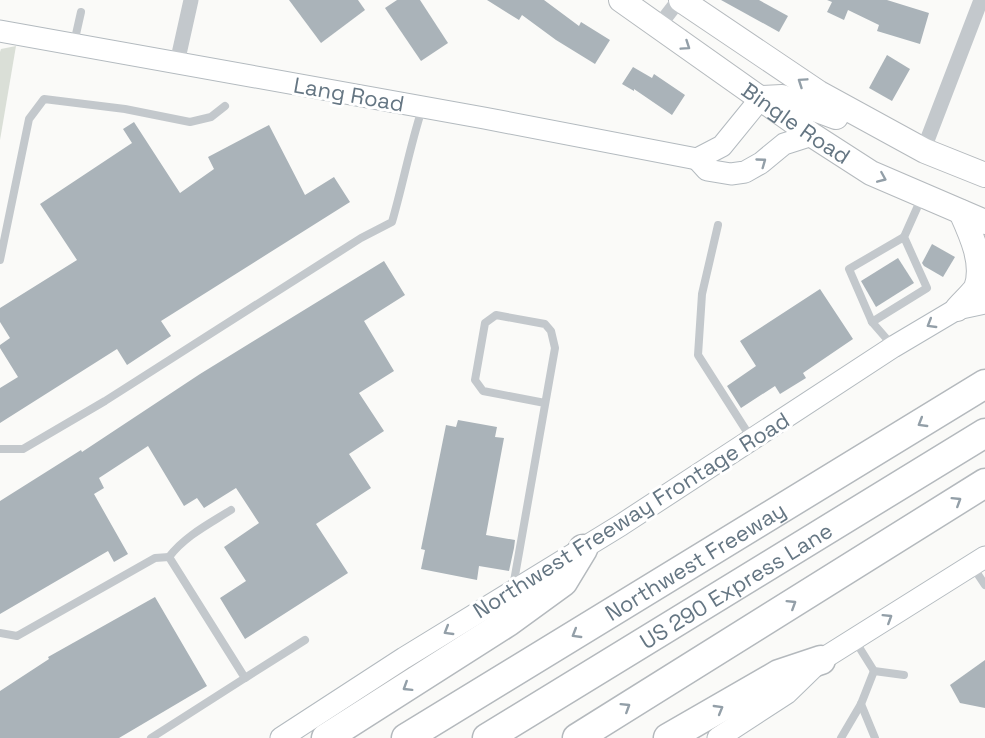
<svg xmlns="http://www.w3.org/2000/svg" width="985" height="738" font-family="'Space Grotesk',sans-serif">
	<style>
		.green { fill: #dadfd7 }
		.building { fill: #aab3b9 }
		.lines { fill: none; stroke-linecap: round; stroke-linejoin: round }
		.secondary-casing { stroke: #b3babf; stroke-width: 23 }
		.primary-casing { stroke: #b5babe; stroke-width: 26 }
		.highway-casing { stroke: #b4b9bd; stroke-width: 31 }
		.lane { stroke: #c3c8cc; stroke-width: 8 }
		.street { stroke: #c3c8cc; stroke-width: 15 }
		.secondary { stroke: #fff; stroke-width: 21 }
		.primary { stroke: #fff; stroke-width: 24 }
		.highway { stroke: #fff; stroke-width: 28 }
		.oneway { stroke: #939fa8 }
		.labels { text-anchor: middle; stroke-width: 6; stroke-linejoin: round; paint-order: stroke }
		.street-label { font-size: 22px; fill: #657683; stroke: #fff }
	</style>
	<rect width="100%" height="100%" fill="#fafaf8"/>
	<path class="green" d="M16,46L0,140V52L1,49Z"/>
	<g class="building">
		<path d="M289,0H358L365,10L321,43Z"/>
		<path d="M397,0H420L448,43L421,61L385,8Z"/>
		<path d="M487,0H544L579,26L581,22L610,40L595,64L556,40L522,15L519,20Z"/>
		<path d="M721,0H759L788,16L779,32Z"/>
		<path d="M827,0H887L929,13L920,44L877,31L879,25L848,10L844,20L827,12L832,2Z"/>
		<path d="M887,55L910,69L892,101L869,88Z"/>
		<path d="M633,67L652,78L654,74L685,95L672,115L634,89V91L622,84Z"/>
		<path d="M134,122L180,193L214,169L208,157L269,125L305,195L334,177L350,202L161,321L171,336L127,365L117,349L0,423V388L18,377L0,348V345L10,338L0,322V308L77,260L40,204L132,143L123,129Z"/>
		<path d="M932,244L955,257L943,277L924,266L922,263Z"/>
		<path d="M898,258L914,283L876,307L861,281Z"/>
		<path d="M384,261L405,295L364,321L394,371L359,393L384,431L349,454L371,488L316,524L348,573L245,639L220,598L246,581L224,547L259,523L236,488L204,508L197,498L184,506L148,446L99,478L104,488L94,494L128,554L114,562L108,551L0,614V501L81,450L82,452L200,374Z"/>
		<path d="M820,289L853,339L803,373L806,378L780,394L775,386L741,408L727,386L756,366L740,341Z"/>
		<path d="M458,420L497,427L495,437L504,438L486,535L515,540L514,548L509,571L479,566L477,580L421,569L425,550L421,549L446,425L456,427Z"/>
		<path d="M155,597L207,686L119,738H0V691L49,659L48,657Z"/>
		<path d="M985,660V708L960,703L950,685Z"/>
	</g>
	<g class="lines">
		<defs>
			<g id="secondary">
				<path d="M0,31L484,118L697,159L722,146L761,98"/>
				<path d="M697,159L707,170L731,174L745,172L761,163L784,144L812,135"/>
				<path d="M281,738L404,658L621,525L893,347L957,309L985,303"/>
				<path d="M718,738L787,693L821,660L985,557"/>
			</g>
			<g id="primary">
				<path id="s1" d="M621,0L812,135L871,173L985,222"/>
				<path d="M681,0L819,93L925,151L985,175"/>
				<path d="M761,98L782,97L836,117"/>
				<path d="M957,309C963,302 971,295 976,288C985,264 971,234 961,212"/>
			</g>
			<g id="highway">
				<path d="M326,738L508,622L563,582L583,549"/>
				<path id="s2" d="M406,738L985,384"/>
				<path id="s3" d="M487,738L985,433"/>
				<path d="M577,738L985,483"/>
				<path d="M668,738L779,674L821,660"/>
			</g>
		</defs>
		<use href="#secondary" class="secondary-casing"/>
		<use href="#primary" class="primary-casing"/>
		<use href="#highway" class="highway-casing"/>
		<g class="lane">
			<path d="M74,43L81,12"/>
			<path d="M718,225L702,294L698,355L751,438"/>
			<path d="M0,260L29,119L44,99L125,109L190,122L211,117L225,106"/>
			<path d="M872,322L849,269L904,237"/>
			<path d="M892,345L872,322L927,288L904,237L921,199"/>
			<path d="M0,449H23L105,401L361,238L392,222C403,184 410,146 422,109"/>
			<path d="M169,557C185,536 209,524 231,510"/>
			<path d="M973,567L985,585"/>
			<path d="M513,587L555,348L551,331L545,324L496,315L485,323L475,380L483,391L545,403"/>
			<path d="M0,633L17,636L155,558L169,557L245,678L151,738"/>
			<path d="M854,639L874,671L904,675"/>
			<path d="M245,678L305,640"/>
			<path d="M861,704L875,738"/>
			<path d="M841,738L861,704L874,671"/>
		</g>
		<g class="street">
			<path d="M658,27L679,0"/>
			<path d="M177,63L191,0"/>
			<path d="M925,151L928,138L981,0"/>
		</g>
		<use href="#secondary" class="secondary"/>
		<use href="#primary" class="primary"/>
		<use href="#highway" class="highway"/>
	</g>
	<defs><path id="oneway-chevron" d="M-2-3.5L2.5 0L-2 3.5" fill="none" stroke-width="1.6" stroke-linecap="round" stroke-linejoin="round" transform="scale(1.5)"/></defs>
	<g class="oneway">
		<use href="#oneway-chevron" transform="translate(686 46) rotate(34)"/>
		<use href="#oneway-chevron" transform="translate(802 82) rotate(-146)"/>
		<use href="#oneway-chevron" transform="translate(762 162) rotate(-36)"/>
		<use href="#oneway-chevron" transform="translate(882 178) rotate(23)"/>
		<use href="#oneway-chevron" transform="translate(931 324) rotate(149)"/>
		<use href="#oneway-chevron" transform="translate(922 423) rotate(149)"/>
		<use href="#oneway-chevron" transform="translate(957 501) rotate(-32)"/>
		<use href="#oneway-chevron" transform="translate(792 604) rotate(-32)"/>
		<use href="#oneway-chevron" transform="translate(888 618) rotate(-32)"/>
		<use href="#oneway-chevron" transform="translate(448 631) rotate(149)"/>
		<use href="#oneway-chevron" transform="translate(576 634) rotate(149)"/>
		<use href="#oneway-chevron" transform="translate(407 687) rotate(148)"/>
		<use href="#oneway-chevron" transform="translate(626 707) rotate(-32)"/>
		<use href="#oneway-chevron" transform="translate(719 709) rotate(-30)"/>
	</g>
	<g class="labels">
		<g class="street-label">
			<text transform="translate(349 94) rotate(10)" y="8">Lang Road</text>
			<text dy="8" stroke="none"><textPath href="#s1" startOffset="214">Bingle Road</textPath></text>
			<text transform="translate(631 515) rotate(-32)" y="8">Northwest Freeway Frontage Road</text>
			<text dy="8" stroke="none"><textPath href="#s2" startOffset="339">Northwest Freeway</textPath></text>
			<text dy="8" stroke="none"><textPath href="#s3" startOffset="292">US 290 Express Lane</textPath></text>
		</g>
	</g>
</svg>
